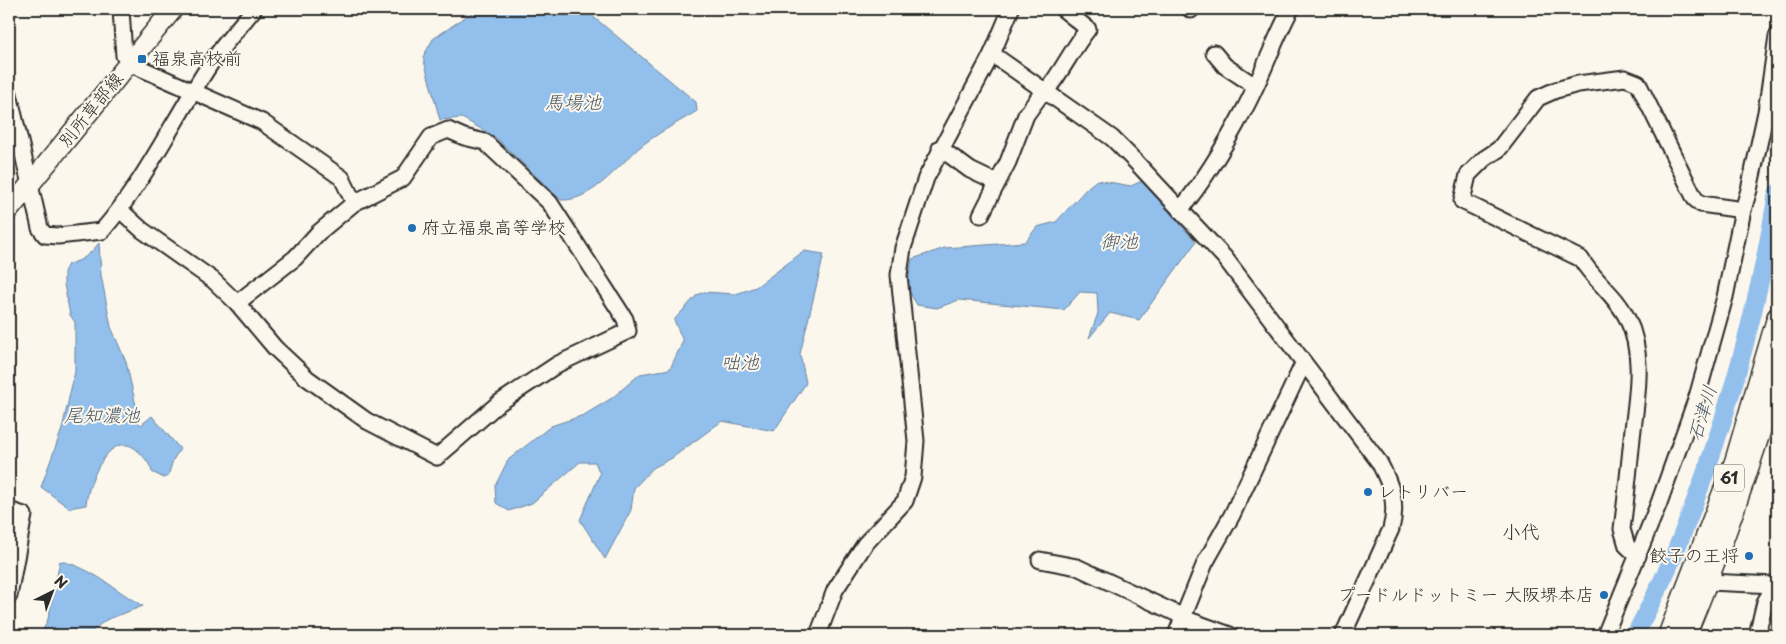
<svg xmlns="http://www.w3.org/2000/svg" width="1786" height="644" font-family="'Playpen Sans','Klee One',sans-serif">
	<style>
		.water { fill: #93bfec; stroke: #69849f }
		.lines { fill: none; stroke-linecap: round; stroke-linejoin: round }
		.river { stroke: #93bfec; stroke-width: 18 }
		.minor-casing { stroke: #2b2b2b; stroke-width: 19 }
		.major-casing { stroke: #2b2b2b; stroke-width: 22 }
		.minor { stroke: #fbf7ec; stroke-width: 15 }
		.major { stroke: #fbf7ec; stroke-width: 19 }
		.poi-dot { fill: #1f6fb2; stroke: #fbf7ec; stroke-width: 2 }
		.labels { text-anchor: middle; stroke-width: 4; stroke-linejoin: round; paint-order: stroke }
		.shield { fill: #fbf7ec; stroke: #696865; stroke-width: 1 }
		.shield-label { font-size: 16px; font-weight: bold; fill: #2b2b2b }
		.poi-label { font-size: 18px; fill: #2b2b2b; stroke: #fbf7ec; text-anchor: start }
		.street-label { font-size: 18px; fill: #2b2b2b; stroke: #fbf7ec }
		.water-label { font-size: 19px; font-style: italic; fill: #4a5765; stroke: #fbf7ec }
		.neighbourhood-label { font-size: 19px; fill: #2b2b2b; stroke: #fbf7ec }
	</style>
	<rect width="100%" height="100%" fill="#fbf7ec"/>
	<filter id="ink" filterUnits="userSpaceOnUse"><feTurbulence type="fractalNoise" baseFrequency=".02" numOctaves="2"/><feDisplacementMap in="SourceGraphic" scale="10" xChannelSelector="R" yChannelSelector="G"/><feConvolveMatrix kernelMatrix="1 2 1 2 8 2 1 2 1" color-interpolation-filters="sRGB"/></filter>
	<g filter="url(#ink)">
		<g class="water">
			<path d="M477,9H584L696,102L697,111C681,121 663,130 648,141C623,158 595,202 561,200L495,137L462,118L440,120L423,57L433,39Z"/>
			<path d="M1097,180L1131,186L1142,181L1196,242L1139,320L1110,313L1089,338L1098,313L1097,293L1080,292L1064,310L959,300L937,308L917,305L907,288L912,259L945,248L1025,242L1037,227L1056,222L1088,187Z"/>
			<path d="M99,243L101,275L111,327L126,362L139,419L138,422L141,425L152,416L180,449L173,460L168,476L164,478L152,472C150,463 143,456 137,450C109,427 87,486 86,505L69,508L41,487L62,429L75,371V322L70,315L64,284V272L68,264C83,261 90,254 99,243Z"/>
			<path d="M804,251L824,254L800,354L806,383L774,431L722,421L672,458L653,468L634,488L631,510L605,559L580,520L600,474L595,462H580L532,503L509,511L496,503L495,486L508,460L551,426L584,415L612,398L640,374L670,369L683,341L674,320L697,295L704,292L736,294L756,287Z"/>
			<path d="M60,561C91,567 116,591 143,606L106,620L87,635H41L48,619Z"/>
		</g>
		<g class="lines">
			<path class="river" d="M1635,635C1649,607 1664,579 1676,550C1723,435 1757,315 1777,193"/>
			<defs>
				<g id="minor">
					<path d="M121,9L124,56L129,63L262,122L342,178L354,203"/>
					<path d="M1190,9L1191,10"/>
					<path d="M1214,53L1225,66L1255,86"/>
					<path d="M992,54L1112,138L1136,162L1225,258L1379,462C1391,485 1398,503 1391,529L1343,635"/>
					<path d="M1046,91C1062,72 1072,49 1088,29L1063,9"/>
					<path d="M9,94L40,228L45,235L58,236L102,231C145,181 173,121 209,66C222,46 239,27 254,9"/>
					<path d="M940,148L970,170L997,183"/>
					<path d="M120,210L142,230L213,280L237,303L275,348L307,378L367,421L437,457L499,403L558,364L628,331L625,319L550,203L485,142L464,137L448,130L431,137L403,178L354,203L318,233L295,258L237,303"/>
					<path d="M1180,210C1205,180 1226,144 1244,110C1262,77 1273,42 1291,9"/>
					<path d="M981,215L1008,162L1026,115L1044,90"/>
					<path d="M9,510L24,515L9,596"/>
					<path d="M1638,556L1627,546L1622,529C1626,499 1629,469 1632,438C1636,399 1646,356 1627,318C1616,295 1594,281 1581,259L1462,201L1468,175L1484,159L1499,149L1538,98L1556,90L1578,84L1625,78L1638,83L1695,199L1701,204L1743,210"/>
					<path d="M1040,560L1077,567L1184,617"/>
					<path d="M1708,582L1775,585L1777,583"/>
					<path d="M1183,618L1230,635"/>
					<path d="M818,635L835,590L865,544L905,501L913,477L916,441L899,275L903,248L926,178L992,54L1011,9"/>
					<path d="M1176,635L1205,563L1232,515L1303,364"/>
					<path d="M1605,635L1659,503L1697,397L1725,297L1743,210L1749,190L1766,112L1777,36"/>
					<path d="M1757,635L1765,602L1775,585"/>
				</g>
				<g id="major">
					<path d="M9,210L173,9"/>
					<path d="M1668,635L1735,460L1777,317"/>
					<path d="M1686,635C1721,551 1751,466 1777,379"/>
				</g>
			</defs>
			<use href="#minor" class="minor-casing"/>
			<use href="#major" class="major-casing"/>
			<use href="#minor" class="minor"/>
			<use href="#major" class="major"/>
		</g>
	</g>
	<g class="poi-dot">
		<rect x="137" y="54" width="10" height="10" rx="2.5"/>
		<circle cx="412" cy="228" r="5"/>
		<circle cx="1368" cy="492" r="5"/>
		<circle cx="1749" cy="556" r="5"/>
		<circle cx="1604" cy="595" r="5"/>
	</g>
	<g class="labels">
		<rect class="shield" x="1714" y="464.5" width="30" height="27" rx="4"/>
		<g class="shield-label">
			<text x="1729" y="484">61</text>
		</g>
		<g class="poi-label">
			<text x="152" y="65">福泉高校前</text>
			<text x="422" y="234">府立福泉高等学校</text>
			<text x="1378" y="498">レトリバー</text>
			<text x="1739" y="562" text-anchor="end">餃子の王将</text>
			<text x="1594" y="601" text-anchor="end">プードルドットミー 大阪堺本店</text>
		</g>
		<g class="street-label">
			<text transform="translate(91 110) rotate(-51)" y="6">別所草部線</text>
		</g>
		<g class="water-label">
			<text x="573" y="109">馬場池</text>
			<text x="1119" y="248">御池</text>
			<text x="740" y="369">咄池</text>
			<text transform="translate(1702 413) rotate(-73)" y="7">石津川</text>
			<text x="102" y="422">尾知濃池</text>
		</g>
		<g class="neighbourhood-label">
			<text x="1521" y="539">小代</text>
		</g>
	</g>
	<rect width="1786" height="644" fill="none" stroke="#fbf7ec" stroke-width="30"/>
	<rect x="15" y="15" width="1756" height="614" fill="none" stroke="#2b2b2b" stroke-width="2" filter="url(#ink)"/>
	<g transform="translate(52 592) rotate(42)" stroke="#fbf7ec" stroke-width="4" paint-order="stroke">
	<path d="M0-4L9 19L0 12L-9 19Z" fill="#2b2b2b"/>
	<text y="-8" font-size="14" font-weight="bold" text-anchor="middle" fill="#2b2b2b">N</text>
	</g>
</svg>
